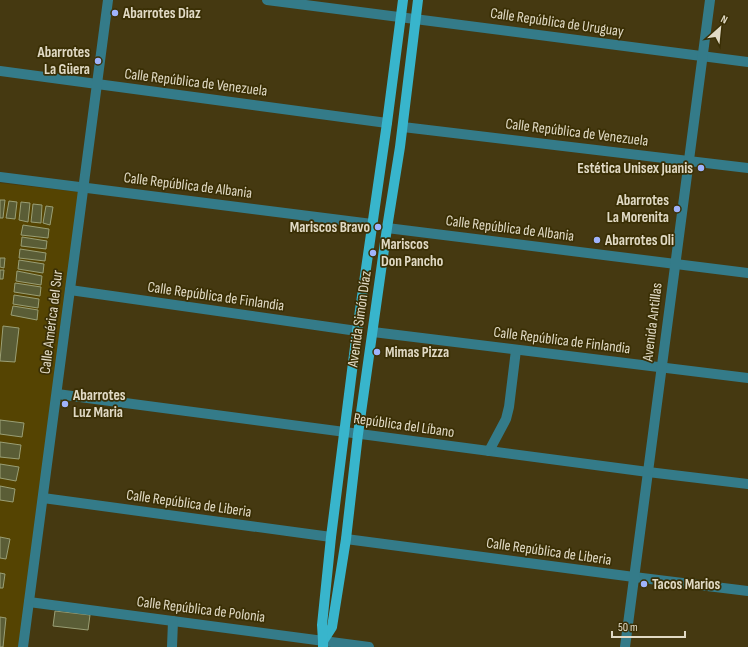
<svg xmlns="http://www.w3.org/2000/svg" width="748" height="647" font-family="'Sofia Sans Condensed',sans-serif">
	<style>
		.green { fill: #554402 }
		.building { fill: #5a5d36; stroke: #9a9f75 }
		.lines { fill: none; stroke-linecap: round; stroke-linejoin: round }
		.minor { stroke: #347b89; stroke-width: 10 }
		.major { stroke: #38b5cc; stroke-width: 10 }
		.poi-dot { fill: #a0b3fd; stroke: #3a2f05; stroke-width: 1.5 }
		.labels { text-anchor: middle; stroke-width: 3.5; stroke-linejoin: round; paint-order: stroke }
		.poi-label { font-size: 15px; font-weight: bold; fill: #e1dac5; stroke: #3a2f05; text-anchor: start }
		.street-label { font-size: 15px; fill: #e1dac5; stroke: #3a2f05 }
	</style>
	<rect width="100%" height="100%" fill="#453911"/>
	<path class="green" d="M0,183L79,192L20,647H0Z"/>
	<g class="building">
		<path d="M0,200H5L3,218H0Z"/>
		<path d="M9,201L17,202L15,219L6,218Z"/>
		<path d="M21,202L30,203L28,222L19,220Z"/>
		<path d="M33,204L42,205L41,223L31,222Z"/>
		<path d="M46,206L53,207L50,225L43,223Z"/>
		<path d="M23,225L49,229L48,238L21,235Z"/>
		<path d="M22,237L47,241L46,249L21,246Z"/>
		<path d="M20,249L46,253L45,261L19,258Z"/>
		<path d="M0,258H5L4,268L0,267Z"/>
		<path d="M19,260L44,264L43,273L18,269Z"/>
		<path d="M0,270H4L3,279H0Z"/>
		<path d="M17,271L42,276L41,285L16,281Z"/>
		<path d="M15,283L41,287L40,296L14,292Z"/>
		<path d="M14,295L39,299L38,308L13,304Z"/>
		<path d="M13,306L38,310L37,320L11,315Z"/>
		<path d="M3,326L19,328L15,362L0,361Z"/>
		<path d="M0,420L24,423L22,437L0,434Z"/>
		<path d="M0,442L21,445L19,459L0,457Z"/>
		<path d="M0,464L19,467L16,481L0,478Z"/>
		<path d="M0,486L15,489L13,502L0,500Z"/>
		<path d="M0,537L10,539L6,559L0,558Z"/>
		<path d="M0,573L5,574L3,588H0Z"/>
		<path d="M55,611L90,615L88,630L53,626Z"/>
		<path d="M0,617L6,618L3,647H0Z"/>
	</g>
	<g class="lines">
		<g class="minor">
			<path d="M267,0L748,62"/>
			<path d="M0,71L387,123"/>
			<path d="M403,127L748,168"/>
			<path d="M0,177L372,224"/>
			<path d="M387,228L748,273"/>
			<path d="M70,290L357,331"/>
			<path d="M373,332L748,378"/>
			<path d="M57,394L648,472L748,484"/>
			<path d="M489,451L506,419L509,407L516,350"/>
			<path d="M43,498L331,537"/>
			<path d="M346,539L634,577L748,591"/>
			<path d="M29,602L369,647"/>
			<path d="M23,647L108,0"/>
			<path d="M172,647L173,621"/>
			<path d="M625,647L710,0"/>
		</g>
		<g class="major">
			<path d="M323,641L332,627L346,539L358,434L387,228L400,147L418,0"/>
			<path d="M323,647V641L322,625L331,537L357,331L387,123L403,0"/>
		</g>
	</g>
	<g class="poi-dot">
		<circle cx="115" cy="13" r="4"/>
		<circle cx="98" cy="61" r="4"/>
		<circle cx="701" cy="168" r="4"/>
		<circle cx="677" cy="209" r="4"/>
		<circle cx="378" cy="227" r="4"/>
		<circle cx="597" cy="240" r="4"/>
		<circle cx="373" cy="253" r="4"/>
		<circle cx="377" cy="352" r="4"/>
		<circle cx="65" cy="404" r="4"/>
		<circle cx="644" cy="584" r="4"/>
	</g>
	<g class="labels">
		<g class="poi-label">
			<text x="123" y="18">Abarrotes Diaz</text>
			<text x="90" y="57" text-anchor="end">Abarrotes<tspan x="90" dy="17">La Güera</tspan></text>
			<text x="693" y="173" text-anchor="end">Estética Unisex Juanis</text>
			<text x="669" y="205" text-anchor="end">Abarrotes<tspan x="669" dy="17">La Morenita</tspan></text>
			<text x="370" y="232" text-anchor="end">Mariscos Bravo</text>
			<text x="605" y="245">Abarrotes Oli</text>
			<text x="381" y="249">Mariscos<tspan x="381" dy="17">Don Pancho</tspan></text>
			<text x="385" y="357">Mimas Pizza</text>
			<text x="73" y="400">Abarrotes<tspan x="73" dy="17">Luz Maria</tspan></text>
			<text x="652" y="589">Tacos Marios</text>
		</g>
		<g class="street-label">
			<text transform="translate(557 22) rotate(8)" y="5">Calle República de Uruguay</text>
			<text transform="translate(196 82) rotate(7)" y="5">Calle República de Venezuela</text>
			<text transform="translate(577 132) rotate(7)" y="5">Calle República de Venezuela</text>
			<text transform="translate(188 185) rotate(7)" y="5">Calle República de Albania</text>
			<text transform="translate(510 228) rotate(7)" y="5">Calle República de Albania</text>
			<text transform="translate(216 296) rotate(8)" y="5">Calle República de Finlandia</text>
			<text transform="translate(359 319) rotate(-82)" y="5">Avenida Simón Díaz</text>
			<text transform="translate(51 322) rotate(-83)" y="5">Calle América del Sur</text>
			<text transform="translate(652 322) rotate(-83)" y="5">Avenida Antillas</text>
			<text transform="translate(562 340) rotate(7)" y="5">Calle República de Finlandia</text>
			<text transform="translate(404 425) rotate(8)" y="5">República del Líbano</text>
			<text transform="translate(189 503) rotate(8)" y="5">Calle República de Liberia</text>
			<text transform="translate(549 551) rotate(8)" y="5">Calle República de Liberia</text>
			<text transform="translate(201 609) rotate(7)" y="5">Calle República de Polonia</text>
		</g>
	</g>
	<g transform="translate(720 28) rotate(27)" stroke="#3a2f05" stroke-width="3" paint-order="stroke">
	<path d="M0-3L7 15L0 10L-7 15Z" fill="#e1dac5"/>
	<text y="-6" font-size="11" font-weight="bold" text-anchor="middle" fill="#e1dac5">N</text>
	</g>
	<path d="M612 631v6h73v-6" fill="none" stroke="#e1dac5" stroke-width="2"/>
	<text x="618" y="631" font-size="12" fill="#e1dac5" stroke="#3a2f05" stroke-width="3" paint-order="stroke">50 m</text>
</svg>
